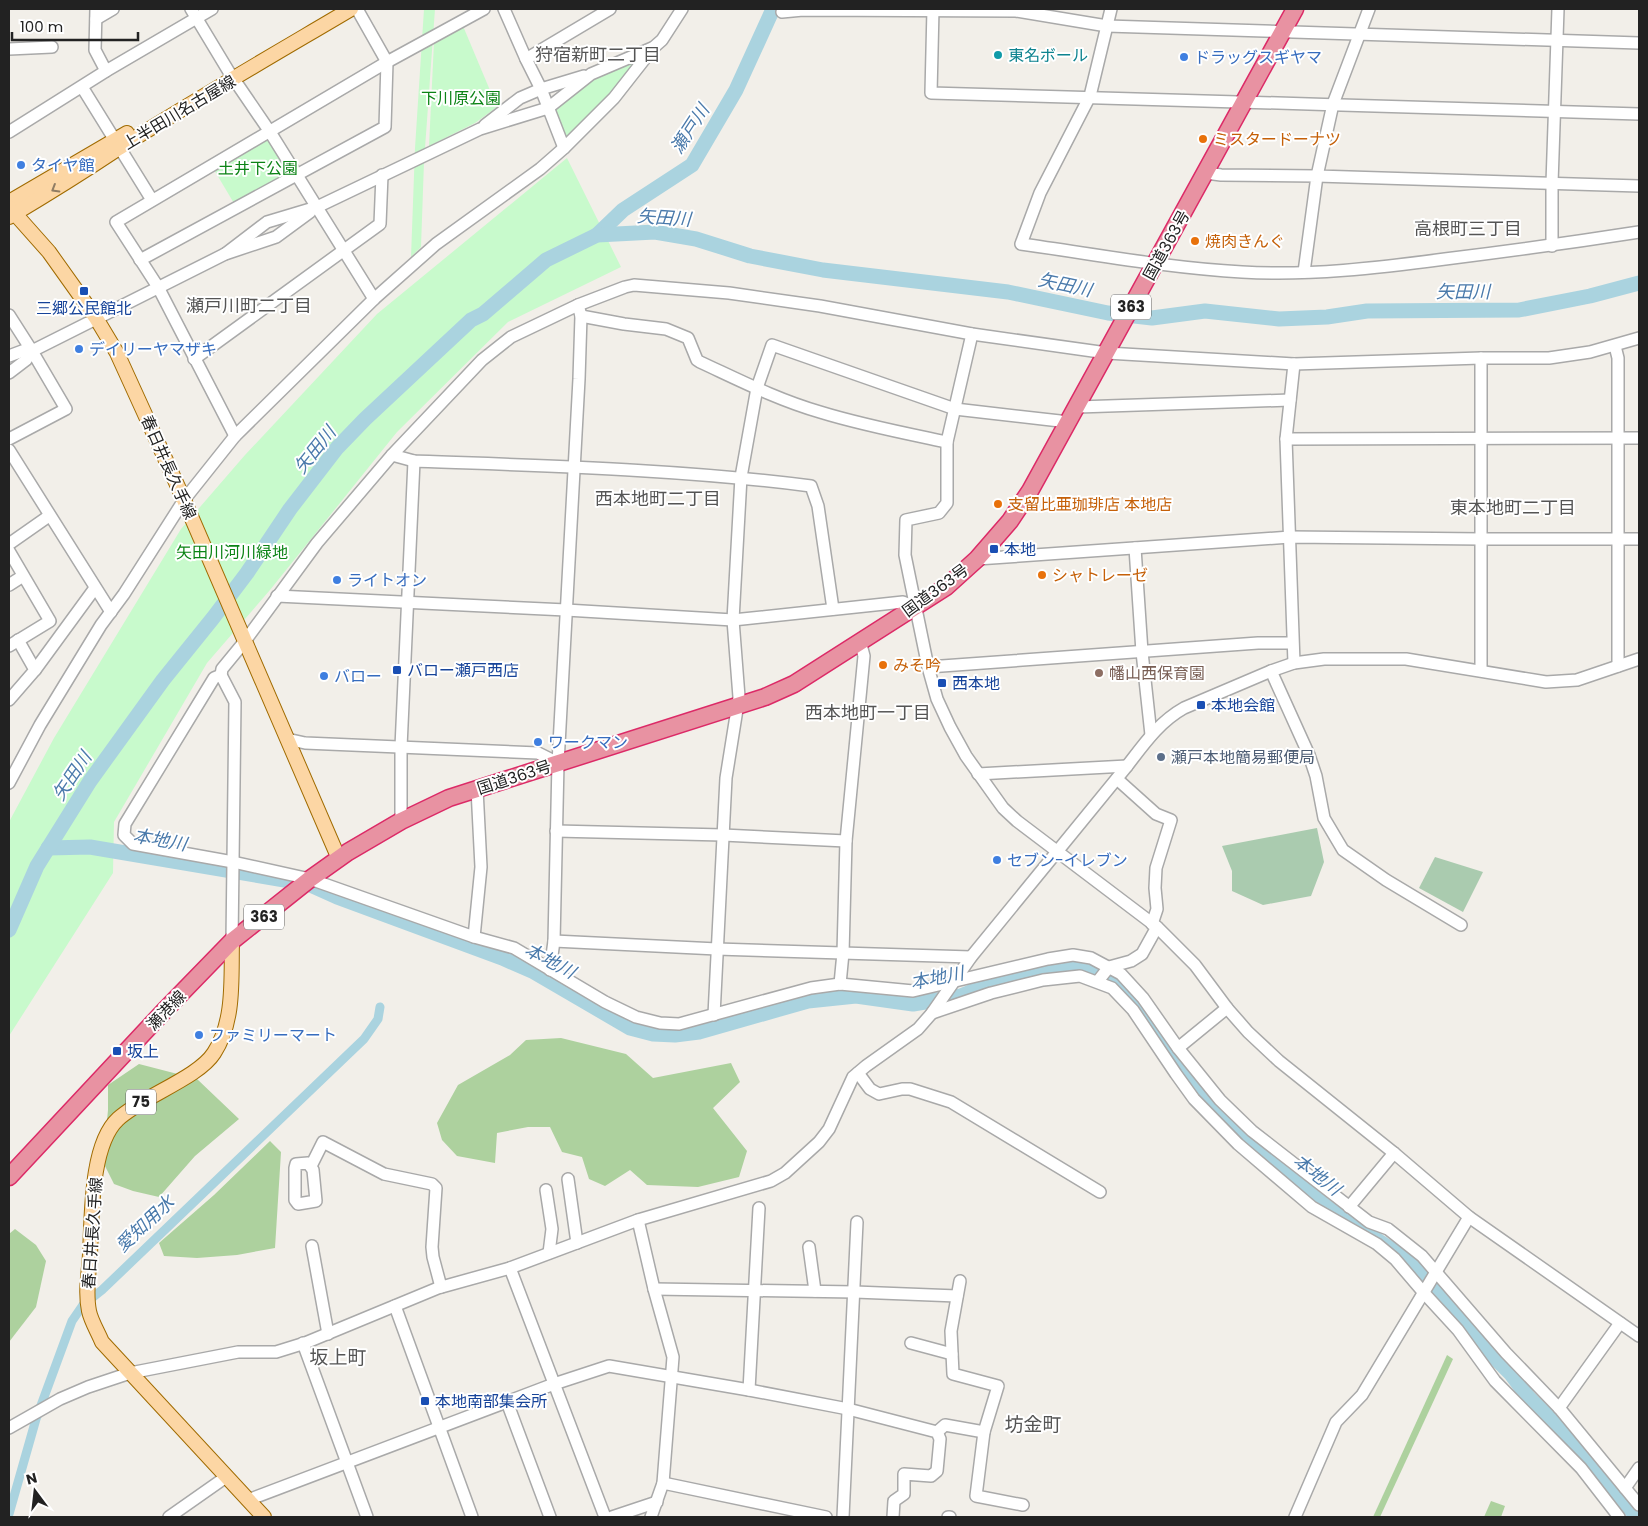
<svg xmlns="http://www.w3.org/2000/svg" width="1648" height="1526" font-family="Poppins,'Noto Sans JP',sans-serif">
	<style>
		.forest { fill: #add19e }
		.cemetery { fill: #aacbaf }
		.park { fill: #c8facc }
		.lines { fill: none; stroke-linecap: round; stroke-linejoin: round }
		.canal { stroke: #aad3df; stroke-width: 9 }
		.river { stroke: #aad3df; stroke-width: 15 }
		.minor-casing { stroke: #a9a9a9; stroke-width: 14 }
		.major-casing { stroke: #a06b00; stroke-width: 16 }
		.highway-casing { stroke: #dc2a67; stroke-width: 19 }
		.minor { stroke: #fff; stroke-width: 11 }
		.major { stroke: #fcd6a4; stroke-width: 14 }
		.highway { stroke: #e892a2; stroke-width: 16 }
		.oneway { stroke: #8f7c63 }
		.culture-dot { fill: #0f9aa8; stroke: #fff; stroke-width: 2 }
		.shop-dot { fill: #3f7fe0; stroke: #fff; stroke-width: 2 }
		.food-dot { fill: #e8710a; stroke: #fff; stroke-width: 2 }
		.transit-dot { fill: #1a4fb4; stroke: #fff; stroke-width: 2 }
		.education-dot { fill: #8d6e63; stroke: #fff; stroke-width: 2 }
		.service-dot { fill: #5c6f8a; stroke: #fff; stroke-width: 2 }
		.labels { text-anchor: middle; stroke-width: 4; stroke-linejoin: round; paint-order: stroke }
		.shield { fill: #fff; stroke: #646464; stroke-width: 1 }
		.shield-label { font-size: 15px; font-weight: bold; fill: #222 }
		.culture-label { font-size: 16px; fill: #0d838f; stroke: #fff; text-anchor: start }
		.shop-label { font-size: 16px; fill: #366cbe; stroke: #fff; text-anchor: start }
		.park-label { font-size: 16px; fill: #0c8416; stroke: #fff }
		.street-label { font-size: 16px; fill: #222; stroke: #fff }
		.food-label { font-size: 16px; fill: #c56008; stroke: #fff; text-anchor: start }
		.transit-label { font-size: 16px; fill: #164399; stroke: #fff; text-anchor: start }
		.education-label { font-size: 16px; fill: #785e54; stroke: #fff; text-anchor: start }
		.service-label { font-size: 16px; fill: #4e5e75; stroke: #fff; text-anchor: start }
		.neighbourhood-label { font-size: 18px; fill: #555; stroke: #fff }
		.water-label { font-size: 18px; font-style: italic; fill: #4a7aab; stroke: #fff }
		.quarter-label { font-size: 19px; fill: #555; stroke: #fff }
	</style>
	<rect width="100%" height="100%" fill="#f2efe9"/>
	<g class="forest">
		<path d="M561,1038L626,1054L653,1078L731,1063L740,1082L713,1108L747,1151L739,1177L698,1187L647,1185L630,1170L605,1186L589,1179L582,1157L562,1152L550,1127H528L497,1133L495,1163L457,1156L442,1140L437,1123L458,1085L510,1055L526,1040Z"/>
		<path d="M139,1064L197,1079L239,1119L195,1156L159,1197L133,1191L114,1184L103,1162L108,1110V1085Z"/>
		<path d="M270,1141L281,1152L275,1248L237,1255L197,1258L164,1256L159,1243L214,1195Z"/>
		<path d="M15,1229L36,1245L46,1261L36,1307L9,1342V1234Z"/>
		<path d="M1447,1355L1453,1359L1380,1517H1373Z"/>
		<path d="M1491,1501L1505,1506L1501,1517H1484Z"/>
	</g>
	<g class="cemetery">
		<path d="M1317,828L1324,862L1311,896L1263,905L1232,891V871L1222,846Z"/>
		<path d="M1435,857L1483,872L1463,912L1419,888Z"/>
	</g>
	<g class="park">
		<path d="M424,9H435L424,162L421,247L411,257L415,148Z"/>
		<path d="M463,26L497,107L475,123L429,146L434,42Z"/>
		<path d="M643,57L566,140L553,110L592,77Z"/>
		<path d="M269,136L292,174L235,205L213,168Z"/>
		<path d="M567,158L621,267L508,322L397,432L270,590L207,663L114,822L113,873L9,1036V822L54,738L181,529L245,455L377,314Z"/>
	</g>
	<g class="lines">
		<path class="canal" d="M9,1514L36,1419L72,1321L83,1305L102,1290L364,1039L378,1019L380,1007"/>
		<g class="river">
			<path d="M597,235L623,210L692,165L736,90L773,9"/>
			<path d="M48,848L90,847L308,884L337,897L502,958L534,972L630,1028L653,1034L675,1035L699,1032L808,1001L856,996L913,1004L961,996L990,984L1031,974L1068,968L1088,970L1110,976L1143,1011L1201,1097L1249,1145L1328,1208L1400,1255L1437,1288L1488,1351L1511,1374L1529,1398L1559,1427L1617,1492L1637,1517"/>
			<path d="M9,930L37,866L90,781L163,680L213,618L247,573L290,509L337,448L365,419L471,320L483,314L546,260L597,235L655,232L696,239L750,256L823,270L1008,292L1108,313L1152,318L1205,311L1279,319L1327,317L1367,311L1519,310L1590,296L1639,283"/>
		</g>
		<defs>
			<g id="minor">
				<path d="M96,9L95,50L106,71"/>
				<path d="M191,9L229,72L270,132L374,299"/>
				<path d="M504,9L526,59L541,89L564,148"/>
				<path d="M783,9L782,12L803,10L1016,11L1107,26L1639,43"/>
				<path d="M933,9L931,93C1167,98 1403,108 1639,114"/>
				<path d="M1111,9L1090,96L1040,193L1021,244C1094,254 1168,268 1242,272C1309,276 1378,268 1445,259C1510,251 1575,242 1639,232"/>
				<path d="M1369,9L1333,104L1317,176L1639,186"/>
				<path d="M96,19L113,9"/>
				<path d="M9,49L52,47"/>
				<path d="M526,59L610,9"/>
				<path d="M82,87L152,200"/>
				<path d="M485,125L520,98L541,89L584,76"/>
				<path d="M9,132L106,71L212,9"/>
				<path d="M1206,173L1221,175L1317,176L1304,272"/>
				<path d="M1552,246V183L1558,9"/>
				<path d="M225,254L267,222L317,207L480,129L548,108L591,74L652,48"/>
				<path d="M140,260L385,127L387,62L357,9"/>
				<path d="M9,315L32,351L66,409L9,439"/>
				<path d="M581,316L624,324L666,329L688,338L697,360L700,362C739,380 778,400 820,412C862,425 904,433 947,442"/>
				<path d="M972,334L947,442V503L939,513L906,520L905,555L928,667L937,699L950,727L966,756L1003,808L1017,821L1157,927L1195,965L1227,1008L1248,1032L1279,1061L1394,1153L1469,1217L1639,1336"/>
				<path d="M1639,338L1590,352L1549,358H1481L1294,364L1107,353L972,334L820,306L729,293L634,285L625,287L578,305L511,337L482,360L392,455L317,543L245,641L222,669L221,675L214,678L125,824L124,835L133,844L233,862L310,879L474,937L514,948L605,1002L636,1017L660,1023L679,1024L811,988L840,984L913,991L1048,959L1073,955L1091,958L1121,974L1143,998L1178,1048L1220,1100L1252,1131L1369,1222L1388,1229L1422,1256L1506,1353L1560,1409L1639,1505"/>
				<path d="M1615,346L1618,358V666"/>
				<path d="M9,356L25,350L32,351"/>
				<path d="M1481,358V670"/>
				<path d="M194,359L380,224L382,175"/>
				<path d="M9,373L26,360L32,351L225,254L276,237L310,212"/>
				<path d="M1078,407L1290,400"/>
				<path d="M235,436L158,287L116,222L387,62L484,9"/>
				<path d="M1286,439L1639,438"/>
				<path d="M9,450L111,612"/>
				<path d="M392,455L414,461C546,466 679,469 811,486L818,506L833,609"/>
				<path d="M9,544L49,516"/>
				<path d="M1135,548L1142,652L1151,735"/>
				<path d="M9,551L50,621L9,646"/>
				<path d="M977,559L1290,537L1482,539H1639"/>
				<path d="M9,585L23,576"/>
				<path d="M277,596L566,610L733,620L903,602L915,607"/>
				<path d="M1294,663L1286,439L1294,364"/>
				<path d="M928,667L1258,643H1292"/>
				<path d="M35,670L95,588"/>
				<path d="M1271,671L1309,755L1316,776L1324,818L1343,850L1386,880L1461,925"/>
				<path d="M221,675L235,702L232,941"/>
				<path d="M9,700L35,670L18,640"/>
				<path d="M287,739L305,743L538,753L558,763"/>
				<path d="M978,774L1127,766"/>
				<path d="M1117,779L1156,814L1171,820L1156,868L1155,888L1157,909L1152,924"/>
				<path d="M9,783L40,725L101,625L124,594L184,500L235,436L374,299L436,244L540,169L564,148L614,98L654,47L662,40L682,9"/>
				<path d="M401,821V747L414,461"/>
				<path d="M556,831L723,835L846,841"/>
				<path d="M474,937L481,867L477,789"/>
				<path d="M554,941L717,949L971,957"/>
				<path d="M550,970L554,941L558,763L579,379L581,316L578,305"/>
				<path d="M1098,981L1109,967L1131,961L1142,954L1157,927"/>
				<path d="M840,984L843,953L846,841L864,656L860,641"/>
				<path d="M932,1013L991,993L1043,980L1080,976L1112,988L1133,1010L1176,1074L1194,1099L1238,1144L1312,1207L1377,1244L1395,1259L1424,1293L1458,1330L1495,1381L1581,1468L1619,1517"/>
				<path d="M714,1015L726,778L739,697L733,620L741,477L757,388L772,345L955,409L1060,421L1068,424"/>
				<path d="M1178,1048L1227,1008"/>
				<path d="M858,1073L870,1089L879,1094L902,1089H910L951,1102L1100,1192"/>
				<path d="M308,1163L313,1170L316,1201L298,1204L295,1200V1168L296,1164Z"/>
				<path d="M311,1166L323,1142L384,1174L432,1184L436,1188L432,1247L433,1257L441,1287"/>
				<path d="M568,1179L577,1243"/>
				<path d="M546,1190L552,1229L549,1253"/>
				<path d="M1349,1207L1394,1153"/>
				<path d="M638,1220L654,1289L673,1357L663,1483L651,1517"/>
				<path d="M312,1246L328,1334"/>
				<path d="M809,1247L815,1291"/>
				<path d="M510,1268L605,1517"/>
				<path d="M654,1289L855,1292L957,1296"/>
				<path d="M395,1306L472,1517"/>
				<path d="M303,1343L367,1517"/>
				<path d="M911,1343L952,1354"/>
				<path d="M749,1390L759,1208"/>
				<path d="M507,1402L550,1517"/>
				<path d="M1559,1408L1620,1323"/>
				<path d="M9,1428L60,1399L88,1387L130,1373L238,1352H276L305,1343L438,1288L510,1268L638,1220L771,1181L785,1173L819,1142L829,1129L853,1077L866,1066L918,1029L932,1013L971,957L1127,766C1144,744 1159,722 1184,708L1271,671L1294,663L1324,659H1406L1546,682L1577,680L1639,659"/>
				<path d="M937,1432L945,1425L984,1432L998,1386L953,1374L951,1331L960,1281"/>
				<path d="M984,1432L976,1496L1023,1505"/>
				<path d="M663,1483L826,1517"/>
				<path d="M1625,1488L1639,1468"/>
				<path d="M248,1500L554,1384L609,1366L749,1390L848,1409L937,1432L940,1439L937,1471L931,1476L904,1474V1494L894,1501L893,1517"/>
				<path d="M169,1517L226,1477"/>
				<path d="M612,1517L657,1502"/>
				<path d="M843,1517L857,1222"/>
				<path d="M948,1517H950"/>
				<path d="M1295,1517L1336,1422L1362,1395L1469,1217"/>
			</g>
			<g id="major">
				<path d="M9,202L127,133"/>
				<path d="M9,207L49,252L96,318L117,353L184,500L339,859"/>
				<path d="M9,217C46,195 83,172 119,148C195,100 273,55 351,9"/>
				<path d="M232,941C231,978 235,1021 214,1053C198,1078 143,1096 118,1119C90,1145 92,1218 90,1254C89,1273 85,1291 89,1311C91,1321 98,1332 102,1342L264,1517"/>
			</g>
			<path id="highway" d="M9,1177L165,1010L232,941L310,879L348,852L401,821L449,798L765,697L794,684L946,587L977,559L1010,521L1030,491L1295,9"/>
		</defs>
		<use href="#minor" class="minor-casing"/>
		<use href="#major" class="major-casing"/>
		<use href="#highway" class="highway-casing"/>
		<use href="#minor" class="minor"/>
		<use href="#major" class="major"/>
		<use href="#highway" class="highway"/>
	</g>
	<defs><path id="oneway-chevron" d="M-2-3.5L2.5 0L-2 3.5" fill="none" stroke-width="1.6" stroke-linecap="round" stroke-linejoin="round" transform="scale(1.25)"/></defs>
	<use class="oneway" href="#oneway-chevron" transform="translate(55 189) rotate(149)"/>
	<circle class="culture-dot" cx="998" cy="55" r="5"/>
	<g class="shop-dot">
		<circle cx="1184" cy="57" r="5"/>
		<circle cx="21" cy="165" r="5"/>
		<circle cx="79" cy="349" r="5"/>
		<circle cx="337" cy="580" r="5"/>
		<circle cx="324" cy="676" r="5"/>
		<circle cx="538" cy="742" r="5"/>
		<circle cx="997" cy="860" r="5"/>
		<circle cx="199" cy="1035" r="5"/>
	</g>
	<g class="food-dot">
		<circle cx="1203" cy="139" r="5"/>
		<circle cx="1195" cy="241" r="5"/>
		<circle cx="998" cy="504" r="5"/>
		<circle cx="1042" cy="575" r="5"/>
		<circle cx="883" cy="665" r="5"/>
	</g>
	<g class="transit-dot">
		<rect x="79" y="286" width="10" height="10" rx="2.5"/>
		<rect x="989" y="544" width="10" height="10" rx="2.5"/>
		<rect x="392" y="665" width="10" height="10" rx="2.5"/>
		<rect x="937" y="678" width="10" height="10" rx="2.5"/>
		<rect x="1196" y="700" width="10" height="10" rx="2.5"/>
		<rect x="112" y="1046" width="10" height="10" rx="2.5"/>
		<rect x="420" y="1396" width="10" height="10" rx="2.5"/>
	</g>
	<circle class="education-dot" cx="1099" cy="673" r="5"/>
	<circle class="service-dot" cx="1161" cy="757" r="5"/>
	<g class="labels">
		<g class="shield">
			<rect x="1111" y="294.5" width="40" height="25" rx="4"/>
			<rect x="244" y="904.5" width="40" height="25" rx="4"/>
			<rect x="126" y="1089.5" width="30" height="25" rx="4"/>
		</g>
		<g class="shield-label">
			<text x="1131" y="312">363</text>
			<text x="264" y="922">363</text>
			<text x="141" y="1107">75</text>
		</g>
		<g class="culture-label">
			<text x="1008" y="61">東名ボール</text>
		</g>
		<g class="shop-label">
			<text x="1194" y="63">ドラッグスギヤマ</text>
			<text x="31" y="171">タイヤ館</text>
			<text x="89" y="355">デイリーヤマザキ</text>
			<text x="347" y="586">ライトオン</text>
			<text x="334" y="682">バロー</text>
			<text x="548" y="748">ワークマン</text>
			<text x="1007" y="866">セブン-イレブン</text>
			<text x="209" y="1041">ファミリーマート</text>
		</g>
		<g class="park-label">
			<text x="461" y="104">下川原公園</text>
			<text x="258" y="174">土井下公園</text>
			<text x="232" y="558">矢田川河川緑地</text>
		</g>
		<g class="street-label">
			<text transform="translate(179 112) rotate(-31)" y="6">上半田川名古屋線</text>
			<text transform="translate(1166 245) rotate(-61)" y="6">国道363号</text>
			<text transform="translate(169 467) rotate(66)" y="6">春日井長久手線</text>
			<text transform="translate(935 590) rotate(-36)" y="6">国道363号</text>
			<text transform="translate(514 777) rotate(-18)" y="6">国道363号</text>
			<text transform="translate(166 1010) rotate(-46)" y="6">瀬港線</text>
			<text transform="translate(92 1233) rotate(-86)" y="6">春日井長久手線</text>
		</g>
		<g class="food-label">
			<text x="1213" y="145">ミスタードーナツ</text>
			<text x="1205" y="247">焼肉きんぐ</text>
			<text x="1008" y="510">支留比亜珈琲店 本地店</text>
			<text x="1052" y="581">シャトレーゼ</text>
			<text x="893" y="671">みそ吟</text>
		</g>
		<g class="transit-label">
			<text x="84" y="314" text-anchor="middle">三郷公民館北</text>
			<text x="1004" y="555">本地</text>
			<text x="407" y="676">バロー瀬戸西店</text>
			<text x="952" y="689">西本地</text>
			<text x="1211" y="711">本地会館</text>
			<text x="127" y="1057">坂上</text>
			<text x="435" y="1407">本地南部集会所</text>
		</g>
		<g class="education-label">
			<text x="1109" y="679">幡山西保育園</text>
		</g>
		<g class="service-label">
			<text x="1171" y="763">瀬戸本地簡易郵便局</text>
		</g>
		<g class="neighbourhood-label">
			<text x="598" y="61">狩宿新町二丁目</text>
			<text x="1468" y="235">高根町三丁目</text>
			<text x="249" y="312">瀬戸川町二丁目</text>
			<text x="658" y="505">西本地町二丁目</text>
			<text x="1513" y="514">東本地町二丁目</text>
			<text x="868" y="719">西本地町一丁目</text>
		</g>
		<g class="water-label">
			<text transform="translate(690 129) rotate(-57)" y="6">瀬戸川</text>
			<text transform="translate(664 218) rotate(4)" y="6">矢田川</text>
			<text transform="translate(1065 285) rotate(12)" y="6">矢田川</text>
			<text x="1463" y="298">矢田川</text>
			<text transform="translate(315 450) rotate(-51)" y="6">矢田川</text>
			<text transform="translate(72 776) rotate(-56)" y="6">矢田川</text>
			<text transform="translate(160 840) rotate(10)" y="6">本地川</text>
			<text transform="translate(550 961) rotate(28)" y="6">本地川</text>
			<text transform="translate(937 978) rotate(-11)" y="6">本地川</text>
			<text transform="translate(1317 1175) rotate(38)" y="6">本地川</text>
			<text transform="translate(145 1224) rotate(-43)" y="6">愛知用水</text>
		</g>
		<g class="quarter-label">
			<text x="338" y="1364">坂上町</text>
			<text x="1033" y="1431">坊金町</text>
		</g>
	</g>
	<rect width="1648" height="1526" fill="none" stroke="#222222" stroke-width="20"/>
	<g transform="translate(35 1491) rotate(345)" stroke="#ffffff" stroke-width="4" paint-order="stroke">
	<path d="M0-4L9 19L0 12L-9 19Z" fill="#222222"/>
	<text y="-8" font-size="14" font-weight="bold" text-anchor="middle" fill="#222222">N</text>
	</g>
	<path d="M12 32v8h126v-8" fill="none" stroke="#222222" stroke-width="2.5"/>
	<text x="20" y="32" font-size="15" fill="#222222" stroke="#ffffff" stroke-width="4" paint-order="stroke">100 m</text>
</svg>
